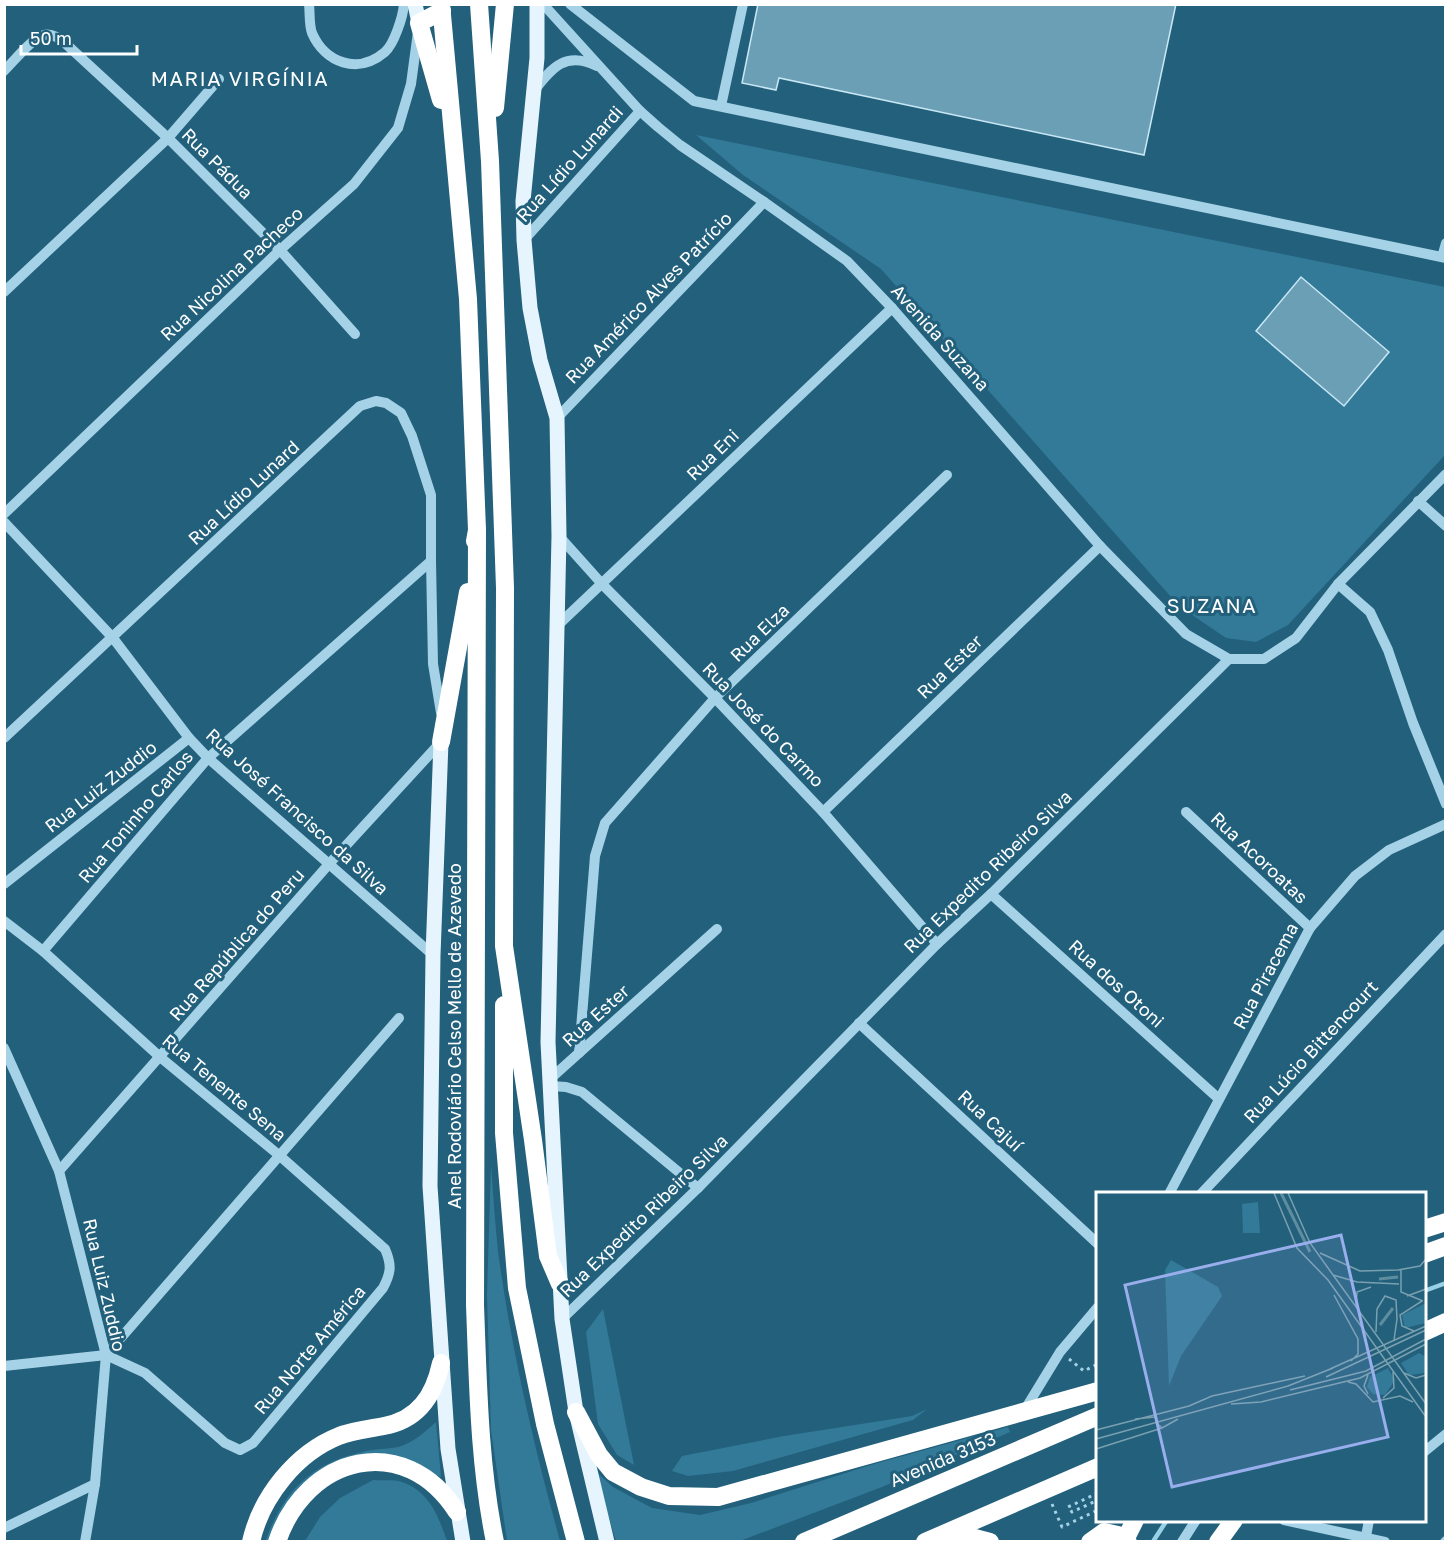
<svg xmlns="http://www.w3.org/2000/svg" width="1450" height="1546" font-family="'Golos Text',sans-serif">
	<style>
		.green { fill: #327a98 }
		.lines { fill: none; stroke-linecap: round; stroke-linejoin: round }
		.stream { stroke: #99d1e7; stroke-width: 4.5 }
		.building { fill: #6b9fb6; stroke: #c8e7f4; stroke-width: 1.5 }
		.path { stroke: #a5d2e6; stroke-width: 3; stroke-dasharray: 3 4.5; stroke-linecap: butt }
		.minor { stroke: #a5d2e6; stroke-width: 10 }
		.major { stroke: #e6f5fd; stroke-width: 15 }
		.highway { stroke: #fff; stroke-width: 18 }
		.highway-bridge { stroke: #fff; stroke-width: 18 }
		.labels { text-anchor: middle; stroke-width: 6; stroke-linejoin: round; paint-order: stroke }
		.street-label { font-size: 18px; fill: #fff; stroke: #22607c }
		.neighbourhood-label { font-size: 20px; letter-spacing: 1.5px; fill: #fff; stroke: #22607c }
		.inset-river { fill: none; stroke: #5f8da0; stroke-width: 3 }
		.inset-road { fill: none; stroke: #7aa0b0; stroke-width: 1.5 }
		.view { fill: #99afed; fill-opacity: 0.15; stroke: #99afed; stroke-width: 3 }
		.inset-edge { fill: none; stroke: #fff; stroke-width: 3 }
	</style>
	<rect width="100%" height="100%" fill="#22607c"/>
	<g class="green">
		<path d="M696,135L1445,287V455L1288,625L1256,642L1226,638L1179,606L881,269L743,175Z"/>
		<path d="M491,1164C493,1193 495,1222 498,1251C511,1349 534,1446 560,1541H507L491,1430L487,1295Z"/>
		<path d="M603,1309L634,1465L617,1455L598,1424L586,1332Z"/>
		<path d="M927,1409L913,1420L733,1471L688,1476L672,1471L682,1456L784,1436L912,1416Z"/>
		<path d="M436,1422L441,1477L405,1461L341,1462L272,1541L265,1542C284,1490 311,1463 366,1451C376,1449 388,1449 398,1447C413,1443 425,1432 436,1422Z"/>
		<path d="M1008,1427L1010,1432L882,1487L740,1541H616L594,1470L613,1487L652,1508L700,1515L751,1503L874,1464Z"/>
		<path d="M373,1480C382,1481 394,1479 402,1482C429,1491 439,1517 447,1541H305L320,1517L340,1498Z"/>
	</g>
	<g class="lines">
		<g class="stream">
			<path d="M1424,1291L1446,1283"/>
			<path d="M1154,1540L1167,1520"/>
		</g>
	</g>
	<g class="building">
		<path d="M758,4H1176L1144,155L779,78L776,90L742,83Z"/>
		<path d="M1301,277L1389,352L1344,406L1256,331Z"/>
	</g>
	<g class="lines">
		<g class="path">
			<path d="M1069,1359L1084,1371L1098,1364"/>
			<path d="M1098,1372V1373"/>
			<path d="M1098,1493L1068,1507L1072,1512L1098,1500"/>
			<path d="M1052,1504L1062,1527L1098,1510"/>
		</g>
		<g class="minor">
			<path d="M309,4C310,13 309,25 312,33C325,63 358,75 385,52C394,44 403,17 404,4"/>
			<path d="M543,4L640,111L658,127L680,145L764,202L847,261L892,308L1100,546L1186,634L1229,659"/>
			<path d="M570,4L694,101L1446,258"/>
			<path d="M4,71C13,62 33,37 44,35C53,33 60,39 66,44L168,138L280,250L355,334"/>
			<path d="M534,91C552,67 566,51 597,66"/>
			<path d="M721,106L743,4"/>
			<path d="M524,240L640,111"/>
			<path d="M1442,257L1446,243"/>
			<path d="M4,292L168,138L219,79"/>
			<path d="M557,418L764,202"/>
			<path d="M1418,501L1446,526"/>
			<path d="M4,514L280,250L354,184L398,128L411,84L418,32"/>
			<path d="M4,522L113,638L189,738L208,758L433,955"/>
			<path d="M559,536L602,584L715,698L823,812L937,944"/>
			<path d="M431,561L433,664L441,713"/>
			<path d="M1338,584L1370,612L1388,650L1413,723L1446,804"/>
			<path d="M557,626L892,308"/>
			<path d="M4,738L360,406L376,401L386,403L401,413L412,436L431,495V561L208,758L43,951"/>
			<path d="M823,812L1100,546"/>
			<path d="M1186,812L1310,928"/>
			<path d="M4,884L189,738"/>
			<path d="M991,894L1219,1099"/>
			<path d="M4,921L43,951L160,1057L280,1156L385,1249C392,1265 391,1273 383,1288L253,1443L240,1450L225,1443L145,1373L106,1355L4,1366"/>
			<path d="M859,1023L1098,1244"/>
			<path d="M4,1048L59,1171L106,1355L95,1484L85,1542"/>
			<path d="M579,1053L595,856L605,823L715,698L947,475"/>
			<path d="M550,1079L717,929"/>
			<path d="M551,1086L566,1087L582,1092L698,1188"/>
			<path d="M59,1171L329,864L441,742"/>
			<path d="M1169,1194L1310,928L1355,876L1389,850L1446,824"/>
			<path d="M1201,1194L1446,934"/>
			<path d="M562,1319L698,1188L937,944L991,894L1229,659H1264L1296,638L1338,584L1446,474"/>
			<path d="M106,1355L399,1018"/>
			<path d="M1024,1411L1060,1352L1098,1307"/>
			<path d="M1424,1452L1446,1434"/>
			<path d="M1284,1520L1385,1542"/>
			<path d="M4,1528L95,1484"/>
			<path d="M1182,1542L1196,1520"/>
			<path d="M1365,1542L1369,1520"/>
			<path d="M1445,1542L1446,1541"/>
		</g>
		<g class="major">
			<path d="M415,4L419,23"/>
			<path d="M537,4V58L523,201L524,240L530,308L540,360L557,418L559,536L548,1042L562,1319L576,1412L607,1542"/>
			<path d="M441,742L433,955L430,1186L448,1449L463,1542"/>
		</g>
		<g class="highway">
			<path d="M441,4L468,299L477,530L475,541"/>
			<path d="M479,4L490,161L505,588L504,946L533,1140L548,1256L560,1284"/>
			<path d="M441,100L419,23L442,11"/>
			<path d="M495,108L505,4"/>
			<path d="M477,530L475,1305C478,1384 479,1464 495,1542"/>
			<path d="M441,742L468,592"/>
			<path d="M504,1005V1133L517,1288L545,1424L576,1542"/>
			<path d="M1424,1229L1446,1222"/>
			<path d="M1424,1254L1446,1246"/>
			<path d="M1424,1332L1446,1322"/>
			<path d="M576,1412L599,1455L613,1472L641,1487L669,1496L718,1497L1098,1391"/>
			<path d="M943,1538L971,1537L990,1542"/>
			<path d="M251,1542C261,1497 296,1453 339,1436C353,1430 369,1429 384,1426C418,1420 434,1396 441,1363"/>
			<path d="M277,1542C306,1455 405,1430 457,1512"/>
			<path d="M804,1542L1098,1416"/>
			<path d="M925,1542L1098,1467"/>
			<path d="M1090,1542L1104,1532L1118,1535L1128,1542"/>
			<path d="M1218,1542L1234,1520"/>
		</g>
		<path class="highway-bridge" d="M1124,1542L1135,1520"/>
	</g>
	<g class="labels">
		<g class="street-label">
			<text transform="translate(217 164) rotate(45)" y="6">Rua Pádua</text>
			<text transform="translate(570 164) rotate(-48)" y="6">Rua Lídio Lunardi</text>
			<text transform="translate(232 274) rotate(-43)" y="6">Rua Nicolina Pacheco</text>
			<text transform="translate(649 298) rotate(-46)" y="6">Rua Américo Alves Patrício</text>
			<text transform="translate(940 338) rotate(48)" y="6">Avenida Suzana</text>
			<text transform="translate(713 455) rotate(-44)" y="6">Rua Eni</text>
			<text transform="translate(244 493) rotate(-43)" y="6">Rua Lídio Lunard</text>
			<text transform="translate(760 633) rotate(-44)" y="6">Rua Elza</text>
			<text transform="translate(950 667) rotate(-44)" y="6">Rua Ester</text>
			<text transform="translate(763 725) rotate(46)" y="6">Rua José do Carmo</text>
			<text transform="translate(101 787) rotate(-38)" y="6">Rua Luiz Zuddio</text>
			<text transform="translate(297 812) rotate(42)" y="6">Rua José Francisco da Silva</text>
			<text transform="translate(136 817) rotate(-50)" y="6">Rua Toninho Carlos</text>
			<text transform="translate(1259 858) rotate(43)" y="6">Rua Acoroatas</text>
			<text transform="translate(988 872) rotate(-44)" y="6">Rua Expedito Ribeiro Silva</text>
			<text transform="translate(237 945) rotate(-49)" y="6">Rua República do Peru</text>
			<text transform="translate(1266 976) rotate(-62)" y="6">Rua Piracema</text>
			<text transform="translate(1116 984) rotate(42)" y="6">Rua dos Otoni</text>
			<text transform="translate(596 1016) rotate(-42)" y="6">Rua Ester</text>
			<text transform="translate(455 1036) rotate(-90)" y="6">Anel Rodoviário Celso Mello de Azevedo</text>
			<text transform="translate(1311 1052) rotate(-47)" y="6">Rua Lúcio Bittencourt</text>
			<text transform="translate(224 1088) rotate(40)" y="6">Rua Tenente Sena</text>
			<text transform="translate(990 1121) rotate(43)" y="6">Rua Cajuí</text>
			<text transform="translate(644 1216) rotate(-44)" y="6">Rua Expedito Ribeiro Silva</text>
			<text transform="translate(104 1285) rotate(77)" y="6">Rua Luiz Zuddio</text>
			<text transform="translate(310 1350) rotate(-50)" y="6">Rua Norte América</text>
			<text transform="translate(943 1460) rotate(-23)" y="6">Avenida 3153</text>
		</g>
		<g class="neighbourhood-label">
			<text x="240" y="86">MARIA VIRGÍNIA</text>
			<text x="1212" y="613">SUZANA</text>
		</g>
	</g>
	<g transform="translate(1096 1192)">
		<rect width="330" height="330" fill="#22607c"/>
		<path d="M162,10L164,41H147L146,12ZM75,68L122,95L126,104L85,164L73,194L69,78ZM330,111V131L309,136L306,123ZM323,161L330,165V181L313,183L305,171ZM292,176L299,188L289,203L277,202L271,195L274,185Z" fill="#327a98"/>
		<path class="inset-river" d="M185,1L214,60M283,87L302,85M284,133L297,116"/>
		<path class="inset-road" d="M178,1L201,56L232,88L330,225M192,1L214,51L330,212M224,61L264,79L302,78L324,74L330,67M305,77V100L327,109M237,83L261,90L303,92M238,103L262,147V162L255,169M311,104L330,97M260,114L261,100L275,95M318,139L306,134L304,123L326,109M280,140L281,117L289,104L300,108L301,127M298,148L301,127M234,177L330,134M308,181L320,186L330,183M230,185L330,138M252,190L260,192L277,210L304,204L317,210M194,198L270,179L330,147M272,202L268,194L272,183M287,206L298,196L297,180M165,210L264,186L330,152M135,212L165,210M39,227L59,225M63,233L66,236L82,227M0,238L93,214L116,204L209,184M0,247L192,194L237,176M0,257L66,236"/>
		<path class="view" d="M245,43L292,245L76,295L29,93Z"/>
		<rect width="330" height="330" class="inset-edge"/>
	</g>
	<rect width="1450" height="1546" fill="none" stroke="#ffffff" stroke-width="12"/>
	<path d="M21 45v9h116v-9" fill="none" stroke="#ffffff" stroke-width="3"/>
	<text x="30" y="45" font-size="18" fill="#ffffff" stroke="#22607c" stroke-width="4.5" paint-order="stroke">50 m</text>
</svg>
